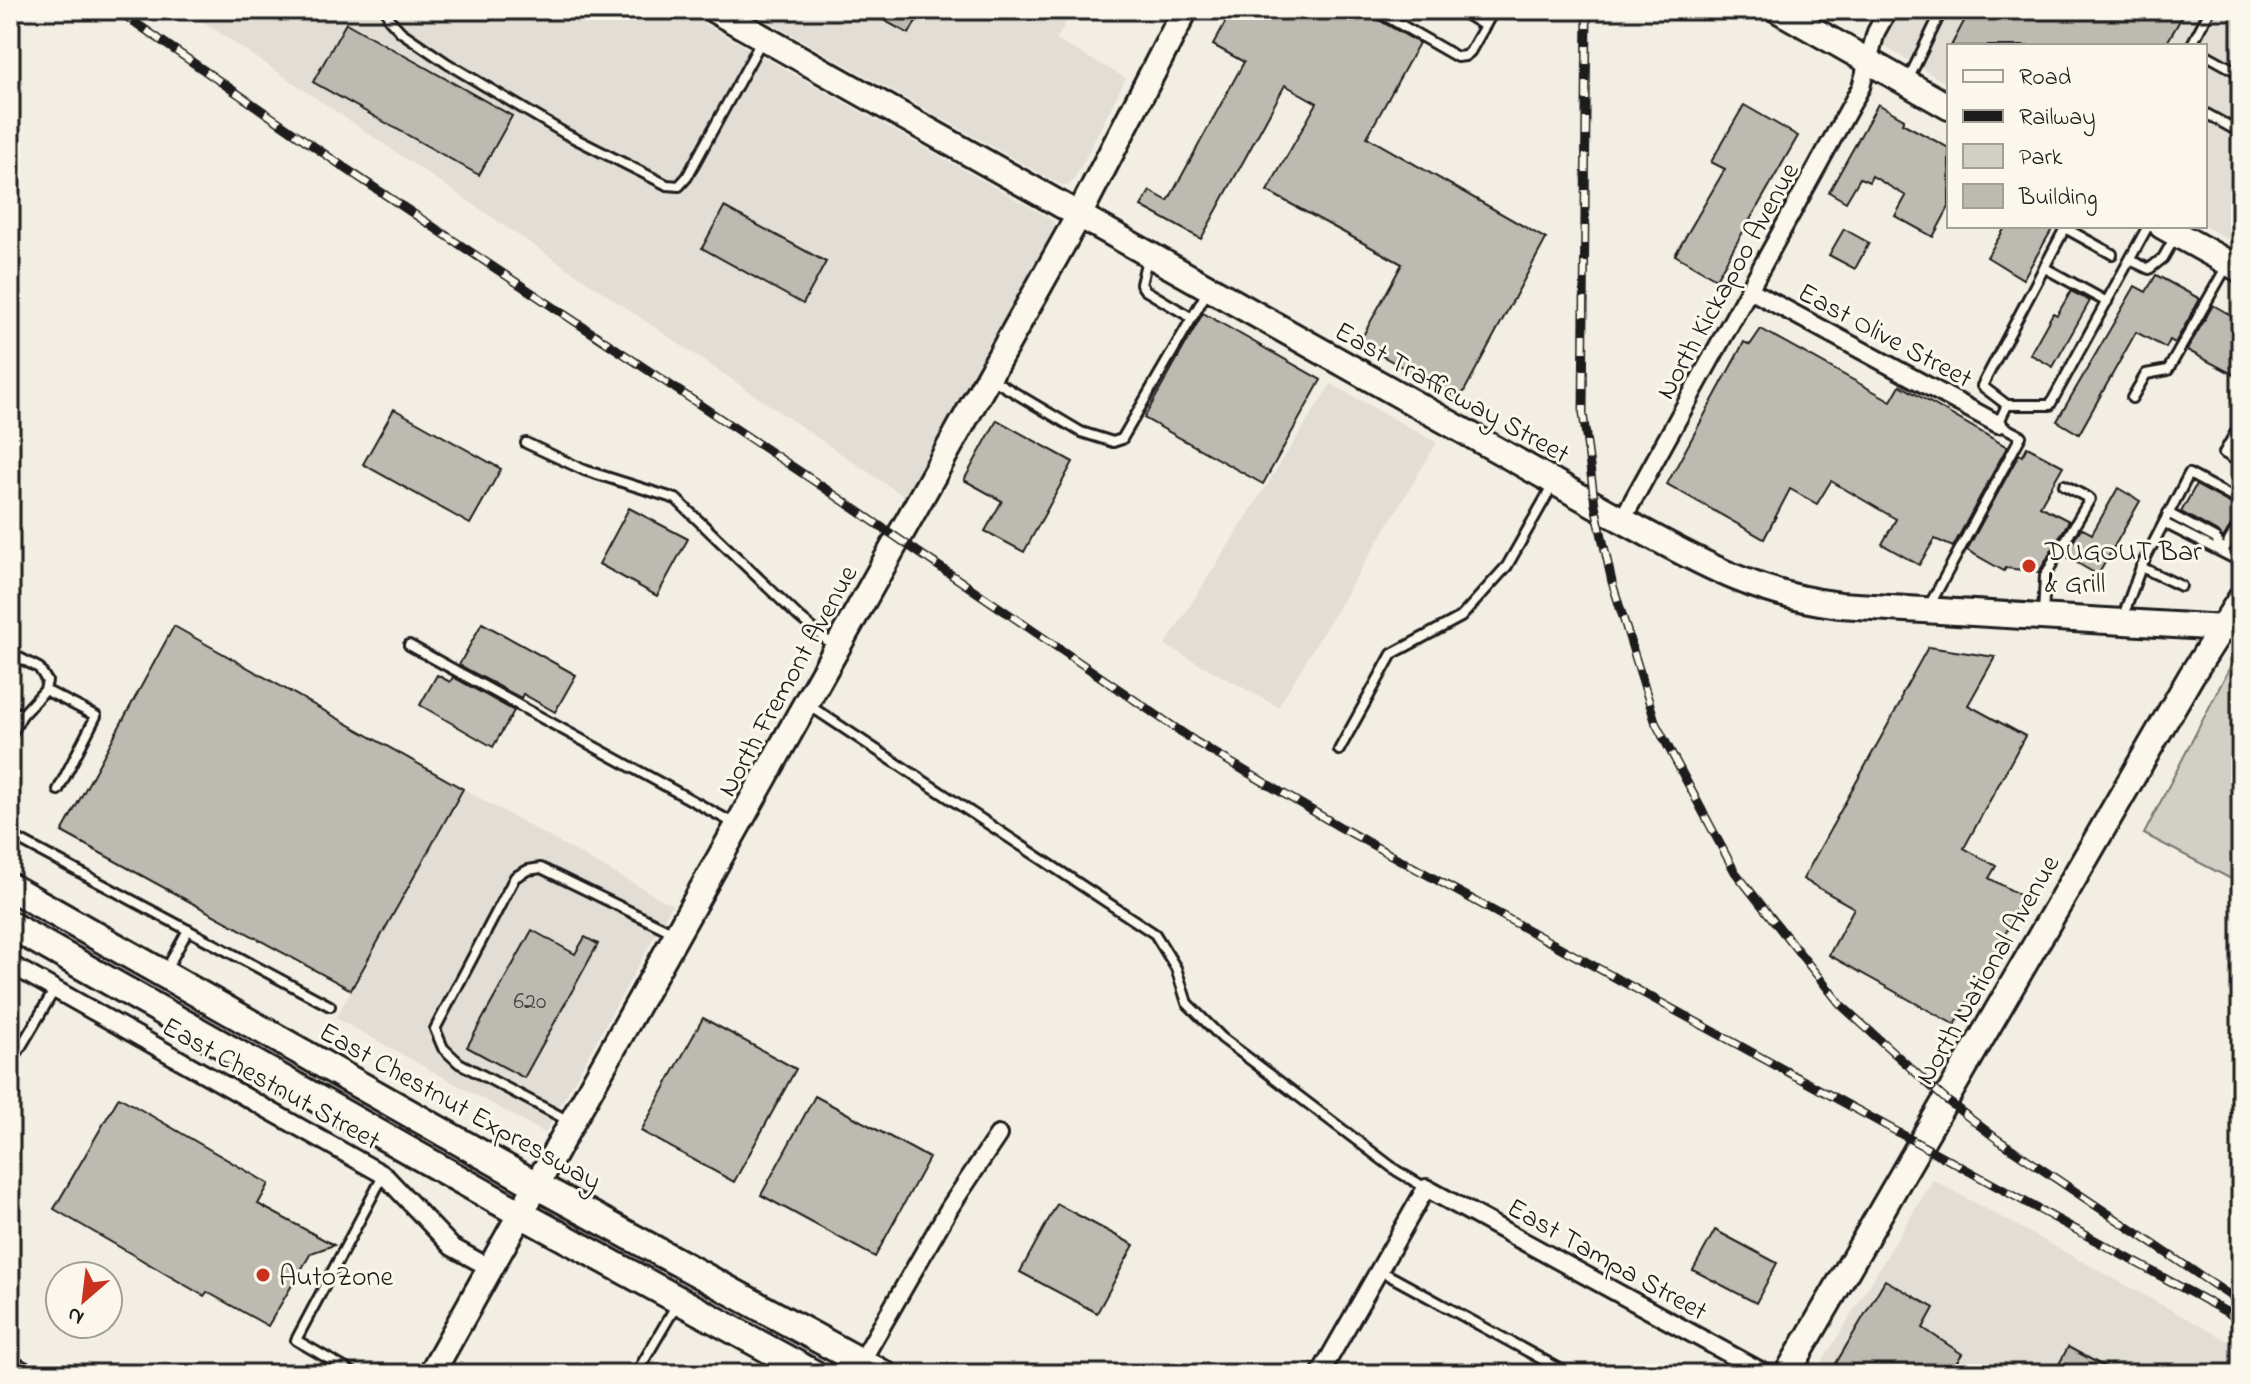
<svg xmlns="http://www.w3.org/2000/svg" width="2251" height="1384" font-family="'Indie Flower',sans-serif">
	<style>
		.built { fill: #e2ded5 }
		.green { fill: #d2cfc6; stroke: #777671; stroke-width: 2 }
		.building { fill: #bdbab1; stroke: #1c1c1c; stroke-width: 2 }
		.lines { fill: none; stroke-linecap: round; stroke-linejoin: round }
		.lane-casing { stroke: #1c1c1c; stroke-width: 14 }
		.street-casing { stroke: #1c1c1c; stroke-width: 22 }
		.secondary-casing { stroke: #1c1c1c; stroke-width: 30 }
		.primary-casing { stroke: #1c1c1c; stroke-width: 32 }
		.lane { stroke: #fbf7ec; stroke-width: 8 }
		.street { stroke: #fbf7ec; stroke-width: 16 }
		.secondary { stroke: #fbf7ec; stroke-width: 24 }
		.primary { stroke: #fbf7ec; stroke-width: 26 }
		.rail-casing { stroke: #1c1c1c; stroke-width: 9 }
		.rail { stroke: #fbf7ec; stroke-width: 6; stroke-dasharray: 18; stroke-linecap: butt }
		.poi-dot { fill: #c8321e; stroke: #fbf7ec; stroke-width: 3 }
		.labels { text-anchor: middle; stroke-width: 6; stroke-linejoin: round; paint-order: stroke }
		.number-label { font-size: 24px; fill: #444441 }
		.street-label { font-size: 28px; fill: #1c1c1c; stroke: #fbf7ec }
		.poi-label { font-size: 28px; fill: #1c1c1c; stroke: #fbf7ec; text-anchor: start }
	</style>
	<rect width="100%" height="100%" fill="#f2eee4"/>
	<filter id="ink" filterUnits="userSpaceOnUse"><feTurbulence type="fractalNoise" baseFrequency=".0125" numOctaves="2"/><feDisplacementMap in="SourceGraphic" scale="16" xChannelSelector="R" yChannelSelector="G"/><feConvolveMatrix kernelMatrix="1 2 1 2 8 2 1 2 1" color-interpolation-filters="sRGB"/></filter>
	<g filter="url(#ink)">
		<g class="built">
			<path d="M186,10H680L1048,217L1054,222L1053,235L905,497Z"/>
			<path d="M747,10H1073L1056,40L1126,78L1074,180L1068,186L1061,185Z"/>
			<path d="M1896,10H2241V247L2204,226L2205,46H1949V85L1885,47L1882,40L1885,31Z"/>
			<path d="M1331,384L1437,443L1278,707L1165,645Z"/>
			<path d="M463,789L672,905L545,1133L336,1018Z"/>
			<path d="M1933,1180L2241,1348V1374H1815Z"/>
		</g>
		<path class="green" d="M2234,659L2241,662V884L2144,834Z"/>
		<g class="building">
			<path d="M865,10H922L909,34Z"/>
			<path d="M1232,10H1361L1419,43L1367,137L1546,239L1460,399L1359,343L1402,264L1267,191L1317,103L1285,85L1201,239L1141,206L1150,191L1168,201L1244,62L1213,45Z"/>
			<path d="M1970,10H2186L2165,46H1951Z"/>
			<path d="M346,23L512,116L479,175L313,82Z"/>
			<path d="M1878,104L1904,119L1902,123L1949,148V207L1933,237L1895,216L1906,196L1872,176L1869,182L1860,178L1846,202L1829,192Z"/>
			<path d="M1744,105L1798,136L1716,279L1675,255L1725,169L1711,162Z"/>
			<path d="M724,207L826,262L803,304L702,248Z"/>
			<path d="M2006,226H2054L2023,279L1987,257Z"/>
			<path d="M1844,229L1869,243L1855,269L1829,255Z"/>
			<path d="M2156,275L2200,299L2175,343L2170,340L2166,348L2136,332L2079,434L2057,421L2135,286L2146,292Z"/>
			<path d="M2071,291L2090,301L2053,367L2030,354L2053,313L2057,315Z"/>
			<path d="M2213,305L2241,321V367L2236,376L2187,350Z"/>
			<path d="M1203,313L1321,380L1263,484L1144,418Z"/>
			<path d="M1761,329L1891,401L1900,385L2007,447L1953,547L1935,539L1919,565L1882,544L1896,519L1831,481L1817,504L1790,489L1764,539L1667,484L1744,342L1750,345Z"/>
			<path d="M394,409L501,469L470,524L363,464Z"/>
			<path d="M997,420L1073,462L1024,552L985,531L1002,501L964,480Z"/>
			<path d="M2027,447L2063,466L2040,506L2069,521L2039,572L2006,568L2004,571L1967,550L2019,454L2022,456Z"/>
			<path d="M2196,485L2241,509L2223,538L2219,533L2181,512Z"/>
			<path d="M2118,488L2140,501L2098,575L2065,556L2081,528L2092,534Z"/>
			<path d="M629,508L688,539L657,596L599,564Z"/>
			<path d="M482,623L576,675L555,712L523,694L521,698L459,665Z"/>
			<path d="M174,626L463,789L351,990L62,832Z"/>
			<path d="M1928,647L1995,657L1968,705L2025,736L1964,848L1996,866L1989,878L2025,898L1955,1025L1829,955L1854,908L1803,879L1901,701L1902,694Z"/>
			<path d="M437,675L450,682L453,677L514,711L493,747L420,705Z"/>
			<path d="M532,930L575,954L585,937L598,944L524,1078L467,1047Z"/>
			<path d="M703,1018L796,1069L734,1182L641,1131Z"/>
			<path d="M815,1096L929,1158L875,1257L761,1195Z"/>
			<path d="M119,1097L269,1184L258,1204L334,1245L311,1253L268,1326L207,1292L204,1296L54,1209Z"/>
			<path d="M1057,1204L1134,1245L1097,1313L1020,1272Z"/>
			<path d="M1715,1230L1777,1263L1756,1303L1693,1270Z"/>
			<path d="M1885,1280L1934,1308L1923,1328L1962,1354L1949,1374H1851L1835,1365Z"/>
			<path d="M2068,1347L2118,1374H2073L2058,1366Z"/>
		</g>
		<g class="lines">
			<defs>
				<g id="lane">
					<path d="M387,10L389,19L401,32L448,64L566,134L667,185L679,186L687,177L763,38"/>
					<path d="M1375,10L1457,57L1465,56L1470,52L1494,10"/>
					<path d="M1459,10L1485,26"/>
					<path d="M2191,46L2210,10"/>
					<path d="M2205,54L2241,74"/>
					<path d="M1907,82L1942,10"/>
					<path d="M2205,113L2241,133"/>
					<path d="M2066,226L1982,386L2007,405H2050L2148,226"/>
					<path d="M2065,228L2112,254"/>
					<path d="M1147,259L1141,284L1145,290L1192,318"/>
					<path d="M2130,260L2149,269L2163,258L2175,237"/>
					<path d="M2045,268L2107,302"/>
					<path d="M990,378L1081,432L1113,442L1122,439L1207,292"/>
					<path d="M2132,398L2146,374L2168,370L2228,264"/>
					<path d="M2241,423L2224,453L2241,463"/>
					<path d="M526,443L584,470L676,499L799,617L836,648"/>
					<path d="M2168,513L2216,539L2222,551"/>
					<path d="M2164,523L2241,562"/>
					<path d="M2223,552L2241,520"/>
					<path d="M2141,567L2181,586"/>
					<path d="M1928,608L2021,436L1998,424L2007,405"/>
					<path d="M2043,615L2045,576L2090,499L2064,485"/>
					<path d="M2122,619L2141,567L2189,474L2241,502"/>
					<path d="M409,645L735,824"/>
					<path d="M10,653L39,668L47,681L45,690L22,715"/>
					<path d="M45,690L96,716L58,790"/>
					<path d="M807,704L1155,934L1176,968L1187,1003L1222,1038L1397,1171L1426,1188"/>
					<path d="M10,709L22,715L10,737"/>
					<path d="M1339,750L1392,654L1461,617L1507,566L1554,483"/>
					<path d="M10,835L330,1006"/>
					<path d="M166,970L188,930"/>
					<path d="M10,1065L55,989"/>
					<path d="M569,1121L459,1063L443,1048L435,1029L515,877L528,870L541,868L674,933"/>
					<path d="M1379,1270L1569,1374"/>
					<path d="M355,1374L296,1340L383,1176"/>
					<path d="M636,1374L677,1304"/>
				</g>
				<g id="street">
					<path d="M1750,290L1998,424"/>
					<path d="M1622,520L1861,87L1876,32L1888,10"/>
					<path d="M10,964L384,1175L452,1247L490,1268"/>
					<path d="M861,1362L950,1207L998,1135"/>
					<path d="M10,1364L29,1374"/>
					<path d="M1320,1374L1426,1188L1766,1374"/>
				</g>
				<g id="secondary">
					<path d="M714,10L1622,520C1699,561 1751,594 1840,605L2241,629"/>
					<path d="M1778,10L1949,107"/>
					<path d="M2162,226L2241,270"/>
					<path d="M431,1374L1079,215L1185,10"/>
					<path d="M1787,1374L2191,676L2241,598"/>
				</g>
				<g id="primary">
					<path d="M10,887L536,1185L883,1374"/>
					<path d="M10,925L521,1214L814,1374"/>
				</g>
			</defs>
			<use href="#lane" class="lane-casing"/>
			<use href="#street" class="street-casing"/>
			<use href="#secondary" class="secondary-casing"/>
			<use href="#primary" class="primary-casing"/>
			<use href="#lane" class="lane"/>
			<use href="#street" class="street"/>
			<use href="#secondary" class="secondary"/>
			<use href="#primary" class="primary"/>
			<defs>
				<g id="rail">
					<path d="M117,10L345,168L817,483L1196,742L1340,827L2241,1320"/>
					<path d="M1587,10L1583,413L1595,505L1612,582L1656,724L1735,872L1841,1005L1945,1099L1997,1139L2241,1303"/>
				</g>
			</defs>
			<use href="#rail" class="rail-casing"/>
			<use href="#rail" class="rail"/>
		</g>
	</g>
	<g class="poi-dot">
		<circle cx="2029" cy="566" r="8"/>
		<circle cx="263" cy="1275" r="8"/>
	</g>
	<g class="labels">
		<g class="number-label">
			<text x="530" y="1008">620</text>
		</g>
		<g class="street-label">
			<text transform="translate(1726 280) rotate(-61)" y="10">North Kickapoo Avenue</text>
			<text transform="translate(1886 334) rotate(28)" y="10">East Olive Street</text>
			<text transform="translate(1453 391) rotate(29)" y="10">East Trafficway Street</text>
			<text transform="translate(786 680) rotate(-61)" y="10">North Fremont Avenue</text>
			<text transform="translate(1986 969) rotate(-60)" y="10">North National Avenue</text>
			<text transform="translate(272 1082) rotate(29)" y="10">East Chestnut Street</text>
			<text transform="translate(461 1105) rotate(29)" y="10">East Chestnut Expressway</text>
			<text transform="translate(1608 1258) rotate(29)" y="10">East Tampa Street</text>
		</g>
		<g class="poi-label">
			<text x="2045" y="560">DUGOUT Bar<tspan x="2045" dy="32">&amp; Grill</tspan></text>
			<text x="279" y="1285">AutoZone</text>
		</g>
	</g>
	<rect width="2251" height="1384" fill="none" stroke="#fbf7ec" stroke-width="40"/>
	<rect x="20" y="20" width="2211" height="1344" fill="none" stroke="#1c1c1c" stroke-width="3" filter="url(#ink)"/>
	<rect x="1947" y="44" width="260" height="184" fill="#fbf7ec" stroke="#a29f99" stroke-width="2"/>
	<rect x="1963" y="70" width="40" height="12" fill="#fbf7ec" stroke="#a29f99" stroke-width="2"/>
	<text x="2019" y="84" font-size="24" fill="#1c1c1c">Road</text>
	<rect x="1963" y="110" width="40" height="12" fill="#1c1c1c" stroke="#a29f99" stroke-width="2"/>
	<text x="2019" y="124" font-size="24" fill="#1c1c1c">Railway</text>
	<rect x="1963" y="144" width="40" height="24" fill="#d2cfc6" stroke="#a29f99" stroke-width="2"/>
	<text x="2019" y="164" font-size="24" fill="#1c1c1c">Park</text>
	<rect x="1963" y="184" width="40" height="24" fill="#bdbab1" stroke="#a29f99" stroke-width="2"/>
	<text x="2019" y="204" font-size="24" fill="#1c1c1c">Building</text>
	<g transform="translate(84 1300) rotate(208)"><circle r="38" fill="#fbf7ec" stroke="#a29f99" stroke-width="2"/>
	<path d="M0-6L14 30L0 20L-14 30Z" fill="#c8321e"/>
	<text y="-12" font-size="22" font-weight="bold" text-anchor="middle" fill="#1c1c1c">N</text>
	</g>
</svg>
